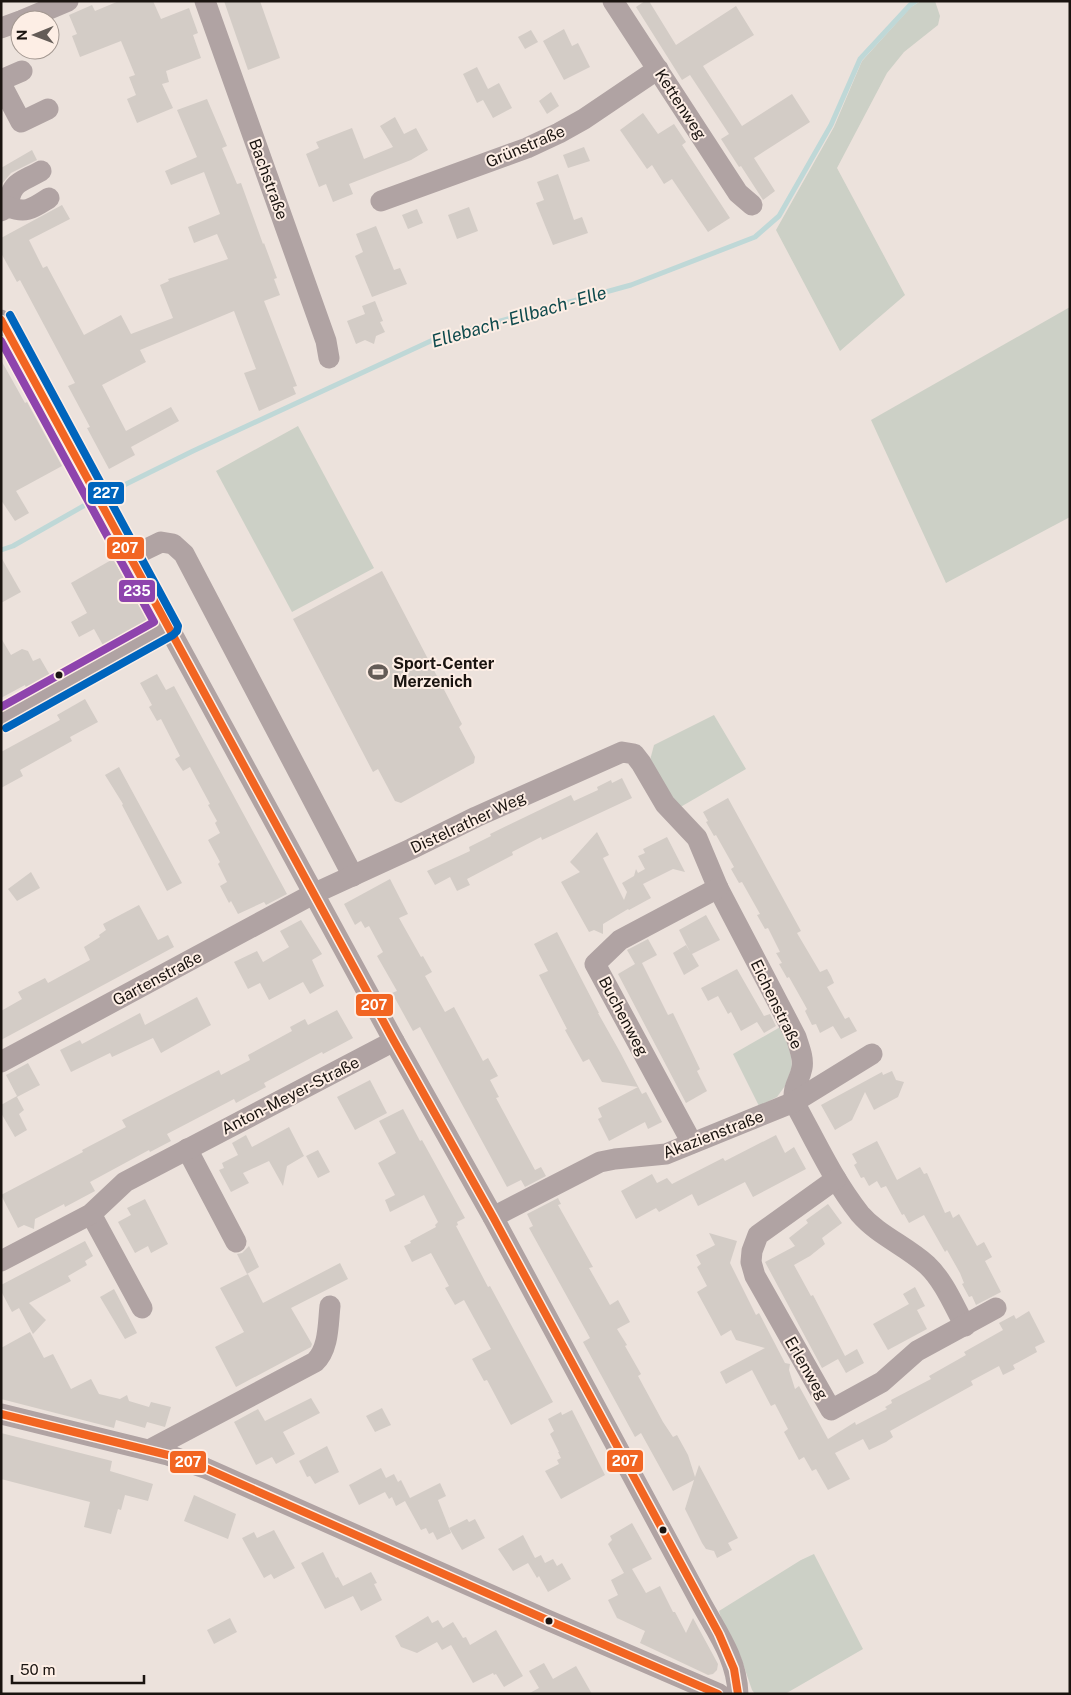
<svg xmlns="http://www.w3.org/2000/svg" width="1071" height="1695" font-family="'Public Sans',sans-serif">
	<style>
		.green { fill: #ccd0c6 }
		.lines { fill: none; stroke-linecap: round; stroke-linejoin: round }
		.stream { stroke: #bfd8d7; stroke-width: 5 }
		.building { fill: #d3ccc6 }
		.minor { stroke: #b0a3a3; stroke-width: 21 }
		.bus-1-casing { stroke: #fdeee5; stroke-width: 11 }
		.bus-2-casing { stroke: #fdeee5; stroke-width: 11 }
		.bus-3-casing { stroke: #fdeee5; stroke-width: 11 }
		.bus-1 { stroke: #f26522; stroke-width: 8 }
		.bus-2 { stroke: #8e44ad; stroke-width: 8 }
		.bus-3 { stroke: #0065bd; stroke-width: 8 }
		.bus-dot { fill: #1a1410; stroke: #fdeee5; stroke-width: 2 }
		.labels { text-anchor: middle; stroke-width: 4; stroke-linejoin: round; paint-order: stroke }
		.street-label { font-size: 16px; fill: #1a1410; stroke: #fdeee5 }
		.poi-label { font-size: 16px; font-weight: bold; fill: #1a1410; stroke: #fdeee5; text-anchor: start }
		.water-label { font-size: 18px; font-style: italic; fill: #0f4a4d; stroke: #fdeee5 }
		.line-badge { stroke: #fdeee5; stroke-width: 2 }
		.badge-label { font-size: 14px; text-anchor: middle; font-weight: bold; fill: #fff }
	</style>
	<rect width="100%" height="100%" fill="#ece2dc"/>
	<g class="green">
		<path d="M921,1H935L940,16L938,25L904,52L887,73L837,168L905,295L840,351L776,230L834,127L862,61L911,7Z"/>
		<path d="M1070,307V517L946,583L871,420Z"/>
		<path d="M298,426L374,568L292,612L216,471Z"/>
		<path d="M714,715L746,769L677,809L649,764L654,745Z"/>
		<path d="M782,1026L791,1056L792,1067L785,1086L777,1097L759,1106L733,1054Z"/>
		<path d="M814,1554L863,1649L785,1694H755L752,1690L740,1655L725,1631L719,1611L801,1560Z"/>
	</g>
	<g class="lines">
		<g class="stream">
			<path d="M102,496L193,451L435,339L631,285L755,237L779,216L831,125L860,59L910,5L916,1"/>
			<path d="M1,550L13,546L94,500"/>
		</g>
	</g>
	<g class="building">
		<path d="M119,1H153L161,19L189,8L198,33L193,35L201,58L166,71L169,82L162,84L173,108L137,123L127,99L136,95L129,77L135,75L121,41L80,57L72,36L77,34L69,15L92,5L95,11Z"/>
		<path d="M224,1H260L280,58L248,70Z"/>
		<path d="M645,1H649L676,45L736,6L754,35L703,66L742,126L792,94L810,122L754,158L775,191L763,200L741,166L739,167L721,139L729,134L690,75L682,80L636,7Z"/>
		<path d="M564,29L572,46L578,43L590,67L564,80L543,41Z"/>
		<path d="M531,30L538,42L525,49L518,37Z"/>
		<path d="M477,67L488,89L499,83L512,108L493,118L483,100L477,103L463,74Z"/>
		<path d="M551,92L559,106L547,114L539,101Z"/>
		<path d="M207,99L227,146L222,148L237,184L241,183L263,244L264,243L277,278L274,279L280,295L264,301L297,386L293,387L296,394L259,411L244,373L256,369L234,311L140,350L146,362L102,385L126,431L171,407L179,421L131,447L135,455L109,469L87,428L90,427L68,386L75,383L20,280L17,282L1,253V238L62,205L70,219L29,240L43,268L47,266L84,335L121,315L131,334L173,318L160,285L169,281L168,279L228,259L217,234L194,243L188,227L220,214L204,172L171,185L165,171L197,157L177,110Z"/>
		<path d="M643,113L658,134L674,124L686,142L682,145L730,218L708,232L672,179L664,184L652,165L647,169L620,130Z"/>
		<path d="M395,117L404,134L416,128L428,150L411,160L349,184L353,194L333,202L326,184L319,187L306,154L319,148L316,142L352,128L364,159L393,147L380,126Z"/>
		<path d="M584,147L590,161L568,168L563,155Z"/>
		<path d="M32,150L37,160L11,173L1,185V168Z"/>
		<path d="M558,174L574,220L582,217L588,233L553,245L536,203L544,200L537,182Z"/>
		<path d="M469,207L478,231L457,239L448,215Z"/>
		<path d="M417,209L423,223L408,229L402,215Z"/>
		<path d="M376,226L394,270L400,268L407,284L372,297L355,256L363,252L356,234Z"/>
		<path d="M375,301L383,321L380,322L385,332L376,336L374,344L365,340L356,344L347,321L365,314L362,306Z"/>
		<path d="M1,360L25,403L27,402L62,466L16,491L29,513L15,521L1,500Z"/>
		<path d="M1,557L21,592L1,603Z"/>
		<path d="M113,559L149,622L104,647L94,629L79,637L71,622L87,613L71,583Z"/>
		<path d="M382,571L462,724L459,727L475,757L474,763L401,803L395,801L378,769L373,772L293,619Z"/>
		<path d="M1,638L11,655L22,649L28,651L33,661L40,658L51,677L27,690L25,685L1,698Z"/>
		<path d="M157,674L166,690L174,686L287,894L266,905L264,902L238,914L231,901L229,903L220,886L227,882L218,864L220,862L208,840L220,833L215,823L217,821L208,805L210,804L190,767L183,771L175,759L180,756L161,719L157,721L149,707L152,705L140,683Z"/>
		<path d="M85,699L98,722L70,737L72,741L20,770L23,776L1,788V752L60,720L57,715Z"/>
		<path d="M119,767L182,883L167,891L122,805L123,804L105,775Z"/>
		<path d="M622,778L632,798L542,840L541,837L512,852L513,855L467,879L470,885L457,891L450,877L435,885L427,871L470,851L469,847L491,836L490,834L550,805L571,795L574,801L598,790L597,787L611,780L612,783Z"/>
		<path d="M728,798L801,931L797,933L820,972L827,969L831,976L834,983L827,987L845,1019L849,1017L857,1031L841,1039L833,1026L820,1033L816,1024L812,1025L805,1011L807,1009L802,1000L789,977L787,978L779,964L782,963L776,953L780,952L768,928L765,929L757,915L760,914L742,882L739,883L731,869L734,867L716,835L714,836L706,822L708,821L703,812Z"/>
		<path d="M597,832L609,855L603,858L624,900L627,892L622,883L634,876L636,869L638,873L645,869L638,856L645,853L643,849L667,837L685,872L673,869L643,884L651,898L629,910L628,909L603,924V934L594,930L589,932L561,882L580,872L570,862Z"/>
		<path d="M31,872L40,888L17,901L8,889Z"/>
		<path d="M390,879L408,914L399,918L421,957L423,956L432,972L425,976L445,1012L454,1007L483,1061L488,1058L498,1076L490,1080L499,1097L496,1098L535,1170L541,1167L546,1176L525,1187L521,1180L507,1187L420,1027L413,1031L392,993L397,991L377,956L383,952L369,926L365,928L361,921L355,925L344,904Z"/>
		<path d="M139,905L158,940L168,935L174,947L1,1040V1011L22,999L18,992L45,978L48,983L90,960L84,947L100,937L99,935L106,930L103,924Z"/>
		<path d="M706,915L720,940L692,954L699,966L684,975L673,953L686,945L690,952L679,930Z"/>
		<path d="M301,920L322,954L312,960L324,986L310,994L303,982L269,1000L260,983L248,989L234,962L257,951L263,962L289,947L280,931Z"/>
		<path d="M557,932L599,1013H598L620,1052L642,1094L646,1092L662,1122L648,1129L645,1122L609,1141L598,1119L602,1117L598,1108L638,1087L602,1082L589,1059L583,1062L565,1030L567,1029L539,975L548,971L534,944Z"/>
		<path d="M648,939L657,955L642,963L668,1015L673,1013L700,1069L697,1071L707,1091L686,1103L618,974L635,964L627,950Z"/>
		<path d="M737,969L764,1016L770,1014L776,1026L764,1033L757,1022L741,1031L731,1012L728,1014L718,996L708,1001L701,988Z"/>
		<path d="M197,997L211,1025L161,1053L153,1038L112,1057L110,1053L71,1072L60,1050L80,1040L82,1044L140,1013L145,1025Z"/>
		<path d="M337,1010L353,1038L323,1054L322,1052L264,1083L266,1087L236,1103L234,1099L167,1134L171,1141L150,1152L149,1150L90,1182L95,1191L65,1207L64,1204L35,1219L34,1229L24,1225L18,1228L1,1195L83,1152L82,1150L126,1127L122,1120L219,1070L221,1075L250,1060L248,1055L292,1031L290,1027L305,1019L308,1025Z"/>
		<path d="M28,1063L40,1085L17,1097L24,1110L19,1114L27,1130L15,1137L1,1113V1105L17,1096L6,1075Z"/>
		<path d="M892,1071L896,1080L904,1082L898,1097L874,1110L865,1092L852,1120L835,1130L821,1105L882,1072L883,1075Z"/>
		<path d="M370,1080L387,1113L355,1130L337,1097Z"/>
		<path d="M403,1109L420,1141L422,1140L465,1218L457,1222L458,1225L456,1226L488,1287L490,1286L553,1402L511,1425L487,1380L484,1381L472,1359L491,1349L464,1300L455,1305L445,1288L449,1286L431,1253L412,1262L404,1246L411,1243L410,1241L436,1227L435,1225L438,1222L424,1195L390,1212L385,1200L395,1195L378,1163L396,1153L379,1121Z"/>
		<path d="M289,1127L304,1156L287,1166L283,1186L269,1161L243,1173L249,1183L231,1192L219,1170L224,1168L222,1163L238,1155L232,1143L246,1135L252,1147Z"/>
		<path d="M776,1135L785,1153L794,1147L806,1169L753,1197L745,1182L698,1206L692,1194L659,1212L656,1208L636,1219L621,1191L652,1174L657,1183L667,1178L672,1184L723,1158L725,1161Z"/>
		<path d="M877,1141L897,1180L920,1167L924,1174L927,1173L945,1213L950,1211L953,1218L959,1214L977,1246L984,1242L992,1257L985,1261L1001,1292L976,1305L972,1296L969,1297L962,1284L964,1283L960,1273L947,1250L945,1252L924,1215L909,1223L904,1214L902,1215L886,1186L881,1188L877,1181L869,1186L864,1177L861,1178L854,1165L857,1163L852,1154Z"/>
		<path d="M318,1150L330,1172L318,1178L306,1156Z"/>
		<path d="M558,1198L561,1204L558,1205L593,1267L589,1268L610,1305L618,1300L630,1322L617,1329L627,1345L625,1346L641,1374L638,1376L663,1422L673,1437L677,1435L688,1455L695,1477L699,1465L738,1538L728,1543L732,1550L717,1558L714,1551L706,1549L702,1543L685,1509L694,1480L673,1491L641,1433L635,1437L583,1342L590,1338L529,1228L533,1226L527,1214Z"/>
		<path d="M145,1199L168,1244L151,1253L148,1246L135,1253L118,1222L131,1215L127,1208Z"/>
		<path d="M828,1204L842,1223L822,1238L825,1244L810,1256L794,1265L811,1296L813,1295L845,1356L857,1349L864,1363L846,1373L838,1359L822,1368L765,1262L795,1246L789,1238L808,1223L806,1220Z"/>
		<path d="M709,1233L737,1241L730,1263L756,1315L759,1313L785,1363L790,1364L789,1370L795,1389L799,1386L828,1439L855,1422L856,1425L887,1409L885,1407L892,1403L891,1400L931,1379L929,1376L966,1355L964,1352L1003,1330L999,1323L1014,1315L1016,1319L1029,1311L1045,1342L1035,1347L1037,1352L1013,1365L1015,1369L1003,1375L999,1366L971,1381L973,1385L890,1431L893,1437L886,1442L869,1450L863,1439L835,1453L850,1479L828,1490L816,1469L812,1471L804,1457L799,1460L784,1432L788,1429L775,1404L771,1406L752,1370L726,1384L720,1372L765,1348L736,1340L731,1330L721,1336L697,1292L707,1286L697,1267L701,1264L696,1255L715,1245Z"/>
		<path d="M85,1241L93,1256L85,1261L87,1265L68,1276L71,1281L29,1303L46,1320L33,1334L19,1308L12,1312L1,1291V1285Z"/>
		<path d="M249,1246L259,1267L247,1274L237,1254L242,1253Z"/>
		<path d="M340,1263L348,1279L291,1308L312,1344L311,1347L236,1387L215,1347L244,1332L220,1288L248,1274L263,1303Z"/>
		<path d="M915,1287L925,1306L917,1310L927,1329L888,1350L873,1324L909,1304L903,1294Z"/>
		<path d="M114,1289L137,1333L125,1339L100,1297Z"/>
		<path d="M30,1332L44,1358L53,1354L71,1389L91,1379L99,1394L120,1399L127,1395L129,1401L149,1407L151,1402L171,1407L165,1427L147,1422L145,1428L116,1420L114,1428L1,1399V1348Z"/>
		<path d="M311,1398L320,1413L283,1432L295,1454L276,1464L272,1457L256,1465L234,1422L258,1409L265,1421Z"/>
		<path d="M382,1408L391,1425L375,1432L366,1416Z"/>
		<path d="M572,1410L605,1475L561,1499L545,1471L559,1464L557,1460L561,1458L558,1452H559L550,1434L554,1431L548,1419L561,1412L562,1415Z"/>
		<path d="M1,1433L112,1461L110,1471L153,1484L148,1501L125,1495L121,1510L118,1509L111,1534L84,1527L90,1502L1,1479Z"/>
		<path d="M327,1446L339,1472L315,1484L310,1476L307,1477L299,1461Z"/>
		<path d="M381,1468L386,1478L394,1474L398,1482L401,1480L410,1498L408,1499L440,1483L446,1496L438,1500L451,1533L437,1540L433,1532L429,1534L426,1528L421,1530L405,1501L396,1506L392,1497L389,1499L385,1492L359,1505L349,1485Z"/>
		<path d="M194,1495L236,1514L228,1539L184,1521Z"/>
		<path d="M467,1519L469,1522L475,1519L485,1538L462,1550L449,1528Z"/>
		<path d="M632,1523L652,1559L632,1569L646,1593L660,1586L673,1612H675L686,1633L693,1618L718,1664L717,1670L713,1674L708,1675L640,1643L645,1631L617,1618L608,1600L618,1595L611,1580L624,1573L608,1544L612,1540L610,1536Z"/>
		<path d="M274,1530L295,1568L274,1579L271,1574L264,1578L242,1538L254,1532L257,1538Z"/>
		<path d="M523,1535L535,1558L541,1555L545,1563L553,1559L557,1566L562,1563L571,1579L548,1592L539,1576L537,1578L528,1563L513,1571L498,1549Z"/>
		<path d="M323,1552L336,1578L338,1577L343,1586L371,1572L377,1583L374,1584L382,1600L361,1611L353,1596L325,1609L301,1563Z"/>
		<path d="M428,1616L432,1623L438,1620L443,1628L453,1622L463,1638L466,1637L470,1645L496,1630L523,1676L504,1687L496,1674L494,1675L493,1673L473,1683L451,1645L442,1650L437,1642L417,1653L401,1647L395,1636Z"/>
		<path d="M230,1618L237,1632L214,1644L207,1630Z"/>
		<path d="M544,1663L553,1679L576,1666L592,1694H528L539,1688L529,1671Z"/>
	</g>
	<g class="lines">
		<g class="minor">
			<path d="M205,1L326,341L329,358"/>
			<path d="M613,1L738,193L752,205"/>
			<path d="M23,20L68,1"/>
			<path d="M1,28L20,21"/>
			<path d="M1,80L22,71"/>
			<path d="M1,84L21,122L48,109"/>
			<path d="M381,201L527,148L559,133L584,119L658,69"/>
			<path d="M8,207C11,181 20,183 41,171"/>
			<path d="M1,211L8,207C27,214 33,208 49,198"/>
			<path d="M1,320L394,1041L493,1217L700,1601C716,1631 737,1658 738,1694"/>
			<path d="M130,557L161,542L173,544L184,554L353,876"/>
			<path d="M1,719L168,626"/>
			<path d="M1,1062L313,894L411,849L476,817L622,752L634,754L641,763L665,804L697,838L718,888L796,1037C799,1047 804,1058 802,1068C799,1083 793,1084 794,1102C815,1140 833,1180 860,1214C878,1235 906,1246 927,1265C944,1281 954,1306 965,1326"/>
			<path d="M692,1143L595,964L620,940L718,888"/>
			<path d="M187,1149L236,1242"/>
			<path d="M836,1179L758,1235L752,1251L751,1262L755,1276L831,1410L882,1382L917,1351L996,1308"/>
			<path d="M91,1214L142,1308"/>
			<path d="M493,1217L600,1162L615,1159L666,1154L794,1102L872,1054"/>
			<path d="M1,1261L91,1214L125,1182L394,1041"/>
			<path d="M1,1414L168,1455L205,1468L545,1619L719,1694"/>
			<path d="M149,1450L315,1362C329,1349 328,1324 330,1306"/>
		</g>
		<defs>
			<g id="bus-1">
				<path d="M1,320L394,1041L493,1217L719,1634L734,1669L738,1694"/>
				<path d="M1,1414L168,1455L205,1468L545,1619L718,1694"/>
			</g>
			<path id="bus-2" d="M1,341L154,622L1,707"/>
			<path id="bus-3" d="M6,728L173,635L177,631L178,626L10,315"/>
		</defs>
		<use href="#bus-1" class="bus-1-casing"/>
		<use href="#bus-2" class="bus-2-casing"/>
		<use href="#bus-3" class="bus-3-casing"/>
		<use href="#bus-1" class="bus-1"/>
		<use href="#bus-2" class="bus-2"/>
		<use href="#bus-3" class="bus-3"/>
	</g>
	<defs>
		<symbol id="stadium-bare" viewBox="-9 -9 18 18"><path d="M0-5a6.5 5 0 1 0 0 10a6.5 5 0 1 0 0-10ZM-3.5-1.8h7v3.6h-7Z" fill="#645c57" stroke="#fdeee5" stroke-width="2.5" paint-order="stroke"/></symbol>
	</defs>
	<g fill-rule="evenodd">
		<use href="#stadium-bare" x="364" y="658" width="28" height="28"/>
	</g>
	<g class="bus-dot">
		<circle cx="59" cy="675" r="4.5"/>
		<circle cx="663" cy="1530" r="4.5"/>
		<circle cx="549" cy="1621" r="4.5"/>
	</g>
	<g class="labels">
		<g class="street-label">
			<text transform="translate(681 104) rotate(57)" y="6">Kettenweg</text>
			<text transform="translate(525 146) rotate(-23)" y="6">Grünstraße</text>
			<text transform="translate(269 179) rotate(70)" y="6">Bachstraße</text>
			<text transform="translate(468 822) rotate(-25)" y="6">Distelrather Weg</text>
			<text transform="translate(157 978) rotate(-28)" y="6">Gartenstraße</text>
			<text transform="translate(777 1004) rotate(64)" y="6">Eichenstraße</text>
			<text transform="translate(624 1016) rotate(62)" y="6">Buchenweg</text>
			<text transform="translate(290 1095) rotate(-27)" y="6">Anton-Meyer-Straße</text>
			<text transform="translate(713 1134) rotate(-21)" y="6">Akazienstraße</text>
			<text transform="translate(807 1368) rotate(60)" y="6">Erlenweg</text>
		</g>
		<g class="poi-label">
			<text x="393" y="669">Sport-Center<tspan x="393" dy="18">Merzenich</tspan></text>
		</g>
		<g class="water-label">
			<text transform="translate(519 317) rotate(-16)" y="6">Ellebach - Ellbach - Elle</text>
		</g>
	</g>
	<g class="line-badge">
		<rect x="87" y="481" width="38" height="24" rx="5" fill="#0065bd"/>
		<rect x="106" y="536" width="39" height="24" rx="5" fill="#f26522"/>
		<rect x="118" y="579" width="38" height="24" rx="5" fill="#8e44ad"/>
		<rect x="355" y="993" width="39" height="24" rx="5" fill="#f26522"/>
		<rect x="606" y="1449" width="38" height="24" rx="5" fill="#f26522"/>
		<rect x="169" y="1450" width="38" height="24" rx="5" fill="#f26522"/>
	</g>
	<g class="badge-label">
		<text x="106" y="498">227</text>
		<text x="125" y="553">207</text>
		<text x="137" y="596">235</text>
		<text x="374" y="1010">207</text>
		<text x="625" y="1466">207</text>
		<text x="188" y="1467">207</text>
	</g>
	<rect width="1071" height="1695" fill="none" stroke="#1a1410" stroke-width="5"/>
	<g transform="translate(35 35) rotate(269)"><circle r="24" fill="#fdeee5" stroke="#a29790"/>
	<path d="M0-4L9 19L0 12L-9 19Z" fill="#645c57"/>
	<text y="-8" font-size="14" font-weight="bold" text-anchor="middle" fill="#1a1410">N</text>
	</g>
	<path d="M12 1675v8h132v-8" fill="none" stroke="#1a1410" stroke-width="2.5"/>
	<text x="20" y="1675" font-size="15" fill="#1a1410" stroke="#fdeee5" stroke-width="4" paint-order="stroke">50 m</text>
</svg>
